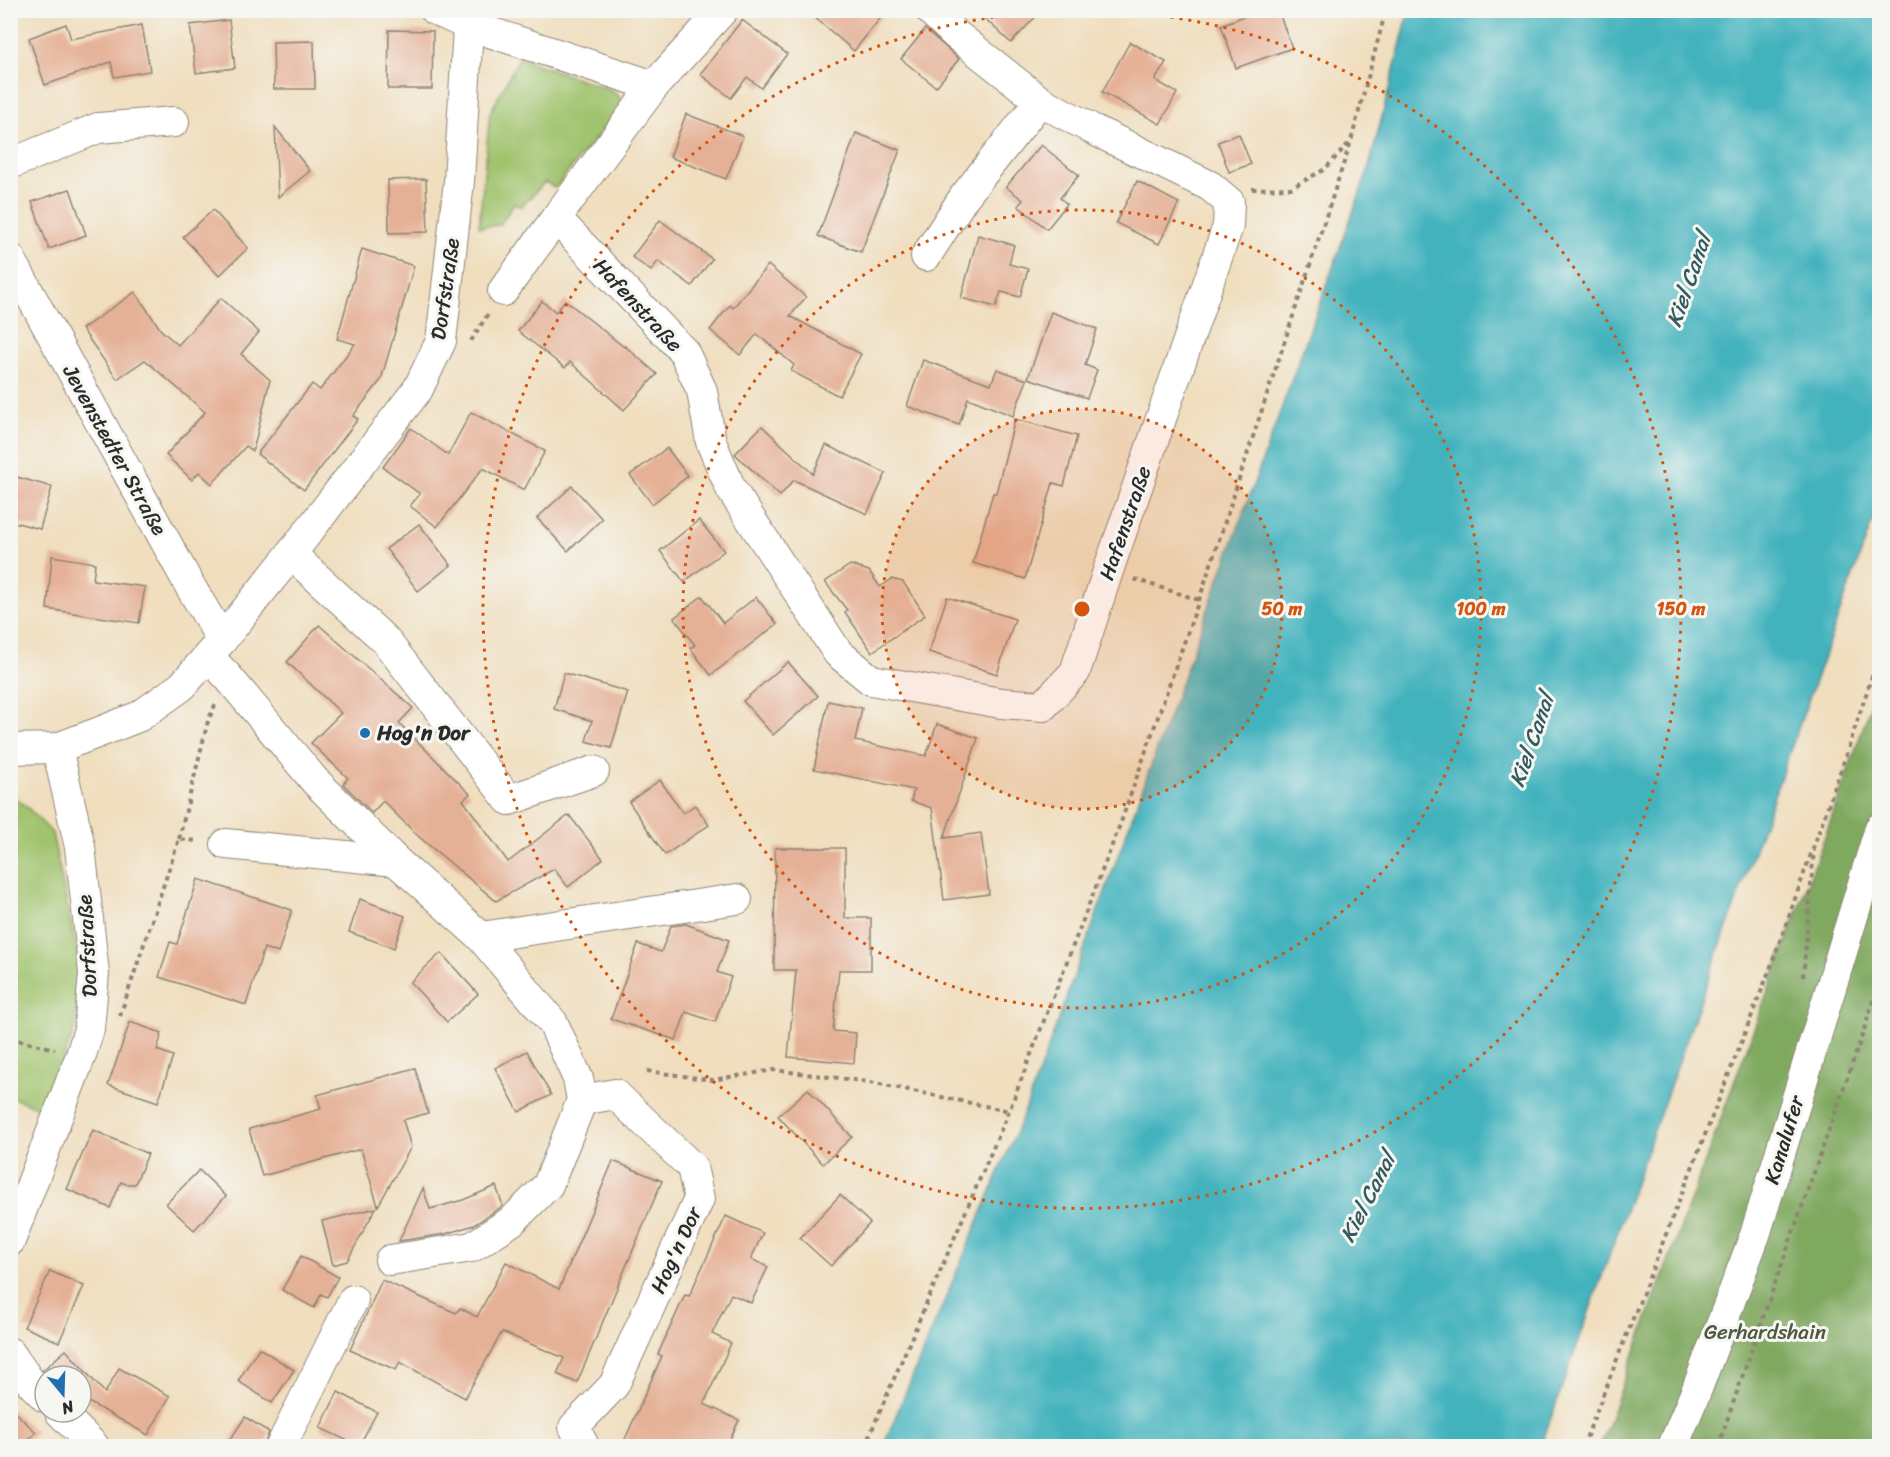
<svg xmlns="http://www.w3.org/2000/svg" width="1890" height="1457" font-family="Sriracha,sans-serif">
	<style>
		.green { fill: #a0c36d; stroke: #66774c; stroke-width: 1.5 }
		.forest { fill: #80a960; stroke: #566a46; stroke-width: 1.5 }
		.water { fill: #43b2bd; stroke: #376e74; stroke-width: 1.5 }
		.building { fill: #e5b196 }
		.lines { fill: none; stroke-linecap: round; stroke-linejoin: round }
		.minor-casing { stroke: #8e8474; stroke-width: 32 }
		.path { stroke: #8e8474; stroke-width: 4; stroke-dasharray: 4.5 4.5; stroke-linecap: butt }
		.minor { stroke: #fff; stroke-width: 30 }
		.ring { fill: none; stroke: #d5540f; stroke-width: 3; stroke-dasharray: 3 6 }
		.poi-dot { fill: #1f6fb2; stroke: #f6f6f2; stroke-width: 2 }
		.labels { text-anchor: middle; stroke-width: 6; stroke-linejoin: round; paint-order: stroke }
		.street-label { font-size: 21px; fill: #2b2b2b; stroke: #f6f6f2 }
		.poi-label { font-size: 21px; font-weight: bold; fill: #2b2b2b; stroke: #f6f6f2; text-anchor: start }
		.park-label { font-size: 21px; fill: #4e593f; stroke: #f6f6f2 }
		.water-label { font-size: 22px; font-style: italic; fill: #335a5e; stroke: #f6f6f2 }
		.centre { fill: #d5540f; stroke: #f6f6f2; stroke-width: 3 }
		.ring-label { font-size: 18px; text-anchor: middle; font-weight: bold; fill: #d5540f; stroke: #f6f6f2; stroke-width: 6; stroke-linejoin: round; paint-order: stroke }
	</style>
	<rect width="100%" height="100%" fill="#f6f6f2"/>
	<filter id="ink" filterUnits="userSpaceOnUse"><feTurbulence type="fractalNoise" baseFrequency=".0167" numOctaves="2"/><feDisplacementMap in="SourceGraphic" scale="12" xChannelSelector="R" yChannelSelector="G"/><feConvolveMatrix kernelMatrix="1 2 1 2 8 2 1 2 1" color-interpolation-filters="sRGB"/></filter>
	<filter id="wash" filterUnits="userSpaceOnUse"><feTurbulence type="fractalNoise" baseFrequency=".008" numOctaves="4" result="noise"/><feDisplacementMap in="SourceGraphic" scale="24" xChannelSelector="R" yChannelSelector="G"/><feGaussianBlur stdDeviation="1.35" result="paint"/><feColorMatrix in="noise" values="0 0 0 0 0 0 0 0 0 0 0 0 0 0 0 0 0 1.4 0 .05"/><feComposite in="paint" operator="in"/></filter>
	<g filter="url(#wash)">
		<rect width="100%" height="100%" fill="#f0debe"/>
		<g class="green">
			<path d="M519,58L614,91L624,103L555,188L545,182L521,207L514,203L500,225L479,227L490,113Z"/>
			<path d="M10,794L27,807L52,833L80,966L75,1028L44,1110L11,1097Z"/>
		</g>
		<path class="forest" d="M1879,682V1446H1600L1828,828Z"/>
		<path class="water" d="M1409,11H1879V503L1541,1446H883L1026,1108L1368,171Z"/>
		<g id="blocks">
			<g class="building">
				<path d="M806,10H887L854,51Z"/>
				<path d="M976,10H1042L1011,43Z"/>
				<path d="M1260,10H1278L1292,48L1236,68L1221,25Z"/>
				<path d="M229,20L235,68L196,73L190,25Z"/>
				<path d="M742,20L787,54L761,88L747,77L731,98L700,74Z"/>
				<path d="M66,24L71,39L142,25L150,71L114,77L111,62L45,85L29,38Z"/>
				<path d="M925,29L959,59L936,87L901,59Z"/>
				<path d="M389,30L433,31L432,89H388Z"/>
				<path d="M314,41L315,89H274L273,42Z"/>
				<path d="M1130,42L1166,62L1155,80L1177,93L1160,124L1102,92Z"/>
				<path d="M686,114L743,136L726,179L670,157Z"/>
				<path d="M275,127L310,171L278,197Z"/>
				<path d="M856,133L900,150L861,252L818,236Z"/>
				<path d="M1239,134L1251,164L1229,172L1218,142Z"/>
				<path d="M1041,145L1079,175L1060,198L1067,204L1047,229L1018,206L1023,200L1006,187Z"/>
				<path d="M426,179L428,232L389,233L388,180Z"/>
				<path d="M1137,181L1179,203L1159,244L1116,223Z"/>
				<path d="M70,189L86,235L49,249L32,202Z"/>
				<path d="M213,210L248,248L219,276L183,237Z"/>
				<path d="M660,220L712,259L692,286L658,261L651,271L632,257Z"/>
				<path d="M978,235L1014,245L1009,264L1028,269L1020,297L1001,292L996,307L961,298Z"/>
				<path d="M362,249L414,266L381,380L353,416L358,419L304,490L257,454L312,384L320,390L355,344L337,339Z"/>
				<path d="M768,265L806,297L790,316L861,354L839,396L791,371L794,365L757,334L740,355L710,330L730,305L733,308Z"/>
				<path d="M135,292L161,330L178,345L221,298L259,332L241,354L270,380L253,451L246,446L212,484L199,472L192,480L166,455L205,412L145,360L117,379L82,329Z"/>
				<path d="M565,300L624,347L625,346L657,374L624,410L570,362L565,368L518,331L542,301L556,312Z"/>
				<path d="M1051,312L1097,329L1085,365L1097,370L1087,398L1028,378Z"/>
				<path d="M923,360L991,384L997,369L1027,380L1013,416L968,398L959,425L907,406Z"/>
				<path d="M471,412L545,451L524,490L483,468L437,527L410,506L420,494L383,467L411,428L448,455Z"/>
				<path d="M1015,419L1077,436L1064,486L1053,483L1025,579L973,563L993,493H996Z"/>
				<path d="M762,426L813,474L826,445L886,473L867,514L794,480L780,496L735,454Z"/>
				<path d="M667,448L688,476L652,504L630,475Z"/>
				<path d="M10,475L52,487L40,529L10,521Z"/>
				<path d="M572,486L602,519L568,551L537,518Z"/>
				<path d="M699,520L724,551L684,582L660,551Z"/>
				<path d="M419,524L451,565L418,591L386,549Z"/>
				<path d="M52,556L95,563L93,580L145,587L139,623L47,609Z"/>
				<path d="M850,565L869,571L880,587L892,579L903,582L925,615L872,652L845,612L847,610L825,582Z"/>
				<path d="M702,596L723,623L756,597L777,624L711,675L690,648L695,645L674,618Z"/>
				<path d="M947,597L1015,619L997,674L929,652Z"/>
				<path d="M319,625L413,708L399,723L470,794L463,800L508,862L569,815L603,859L568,887L554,869L496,901L418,836L383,801L372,813L343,784L348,778L311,743L341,713L287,662Z"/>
				<path d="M788,662L818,696L773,735L743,701Z"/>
				<path d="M564,673L628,692L611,748L586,741L592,721L554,709Z"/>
				<path d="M828,701L862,708L855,741L926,756L937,724L978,738L944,838L981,833L989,894L944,900L932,808L911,801L914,790L814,769Z"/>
				<path d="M660,780L683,813L695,805L709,825L665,855L629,802Z"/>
				<path d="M775,848H845V918H871V970H839L833,1031L856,1033L854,1063L788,1057L796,970H774Z"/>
				<path d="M198,879L292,910L278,953L264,948L246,1005L159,977L170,942L177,944Z"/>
				<path d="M360,899L405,916L394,948L349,932Z"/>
				<path d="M686,924L729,940L717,972L731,977L715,1022L686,1012L676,1040L611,1019L638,944L661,952L671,926Z"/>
				<path d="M441,953L478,994L447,1022L410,982Z"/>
				<path d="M130,1022L162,1033L157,1050L173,1056L158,1102L108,1085Z"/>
				<path d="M527,1051L551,1095L519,1112L495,1068Z"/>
				<path d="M415,1068L428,1113L403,1120L411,1147L378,1206L361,1149L262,1176L249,1129L321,1109L317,1095Z"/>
				<path d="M808,1089L852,1137L823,1164L778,1116Z"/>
				<path d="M93,1130L148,1154L135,1184H126L121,1182L110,1208L67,1189Z"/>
				<path d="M613,1161L662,1181L577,1383L557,1374L564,1358L502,1332L465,1398L400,1362L396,1370L350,1350L382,1280L456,1313L460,1308L477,1317L506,1262L559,1289Z"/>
				<path d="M199,1170L226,1196L194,1230L166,1204Z"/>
				<path d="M496,1186L503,1206L474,1225L445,1234L399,1241L423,1188L430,1209L463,1200Z"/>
				<path d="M840,1195L870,1223L831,1266L800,1238Z"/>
				<path d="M376,1208L347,1261L333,1265L322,1221Z"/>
				<path d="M726,1216L763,1233L751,1259L768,1267L751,1303L731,1294L712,1334L731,1343L704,1404L739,1420L727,1446H622L662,1356L658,1354L685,1295L689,1296Z"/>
				<path d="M301,1256L338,1277L327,1297L321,1294L314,1308L282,1290Z"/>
				<path d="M50,1271L84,1286L59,1342L24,1327Z"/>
				<path d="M259,1348L294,1370L272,1403L238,1381Z"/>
				<path d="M66,1350L105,1393L119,1368L170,1396L148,1435L81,1398V1376H48L44,1372L43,1370Z"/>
				<path d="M338,1392L377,1412L359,1446L320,1428Z"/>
				<path d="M10,1408L36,1432L23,1446H10Z"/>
				<path d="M245,1417L269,1432L264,1446H226Z"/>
			</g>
		</g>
	</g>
	<g filter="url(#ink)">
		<use href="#blocks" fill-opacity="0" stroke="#8e8474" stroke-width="1.5"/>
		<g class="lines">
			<defs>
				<g id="minor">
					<path d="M435,10L468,25L654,86"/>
					<path d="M723,10L654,86L556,218L684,352L702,391L711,442L731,489L838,653L871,680L1001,703L1043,706L1075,672L1108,571L1228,226L1229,202L1210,186L1094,130L1040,101L955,34L930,10"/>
					<path d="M10,164L98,128L174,122"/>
					<path d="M926,256L964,197L1040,101"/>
					<path d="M10,258L190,586L222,640"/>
					<path d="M503,291L556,218"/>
					<path d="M291,554L385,640L509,800L594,771"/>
					<path d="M208,656L228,677L315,781L396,861L481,937L553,1023L578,1079L582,1100L548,1185L513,1220L472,1247L390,1260"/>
					<path d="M10,749L57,748L97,733L140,716L182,686L222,640L291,554L418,389L441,341L459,181L469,10"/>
					<path d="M226,844L396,861"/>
					<path d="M481,937L737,899"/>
					<path d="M582,1100L615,1094L692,1167L699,1199L614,1385L574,1427L584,1446"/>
					<path d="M10,1241L81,1055L89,1029L94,973L80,847L57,748"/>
					<path d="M10,1353L31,1383L45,1397"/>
					<path d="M60,1412L94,1446"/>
					<path d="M281,1446L353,1300"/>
					<path d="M1673,1446L1697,1389L1755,1235L1880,828"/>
				</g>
			</defs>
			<use href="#minor" class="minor-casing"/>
			<g class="path">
				<path d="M1252,189L1291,188L1325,169L1348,144"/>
				<path d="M471,341L488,314"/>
				<path d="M1134,579L1199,600"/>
				<path d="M179,839L208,721L215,705"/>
				<path d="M1803,977L1814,850"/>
				<path d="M120,1016L179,839L198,841"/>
				<path d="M10,1038L55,1049"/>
				<path d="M647,1071L712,1080L774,1070L870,1082L1009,1111"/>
				<path d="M865,1446L1009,1111L1121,822L1199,600L1351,141L1386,10"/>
				<path d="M1583,1446L1770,969L1844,761L1880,652"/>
				<path d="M1718,1446L1863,1033L1880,978"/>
				<path d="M1872,1446L1880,1412"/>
			</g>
			<use href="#minor" class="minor"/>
		</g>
	</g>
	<circle cx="1082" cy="609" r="200" fill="#d5540f" fill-opacity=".12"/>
	<g class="ring">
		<circle cx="1082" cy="609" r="200"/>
		<circle cx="1082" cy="609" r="399"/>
		<path d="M1108 11A599 599 0 1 1 1056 11"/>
	</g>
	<circle class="poi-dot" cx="365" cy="733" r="6"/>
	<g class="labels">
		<g class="street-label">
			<text transform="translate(445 289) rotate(-82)" y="7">Dorfstraße</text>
			<text transform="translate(638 305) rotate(47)" y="7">Hafenstraße</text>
			<text transform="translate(115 450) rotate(61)" y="7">Jevenstedter Straße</text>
			<text transform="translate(1125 523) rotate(-71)" y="7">Hafenstraße</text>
			<text transform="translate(87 946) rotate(-93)" y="7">Dorfstraße</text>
			<text transform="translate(1784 1140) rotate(-73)" y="7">Kanalufer</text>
			<text transform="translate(676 1250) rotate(-65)" y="7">Hog'n Dor</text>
		</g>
		<g class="poi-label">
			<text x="377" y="740">Hog'n Dor</text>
		</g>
		<g class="park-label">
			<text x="1765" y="1339">Gerhardshain</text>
		</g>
		<g class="water-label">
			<text transform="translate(1688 280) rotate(-71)" y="8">Kiel Canal</text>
			<text transform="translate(1531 740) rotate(-71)" y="8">Kiel Canal</text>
			<text transform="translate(1367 1197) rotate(-63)" y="8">Kiel Canal</text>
		</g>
	</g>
	<circle cx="1082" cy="609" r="9" class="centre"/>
	<g class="ring-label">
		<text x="1282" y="615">50 m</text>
		<text x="1481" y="615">100 m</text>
		<text x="1681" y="615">150 m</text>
	</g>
	<rect width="1890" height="1457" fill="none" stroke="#f6f6f2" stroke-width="36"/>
	<g transform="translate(63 1394) rotate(161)"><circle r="28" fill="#f6f6f2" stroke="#a5a5a2" stroke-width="1.5"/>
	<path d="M0-4.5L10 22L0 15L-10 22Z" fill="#1f6fb2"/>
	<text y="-9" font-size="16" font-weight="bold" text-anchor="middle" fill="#2b2b2b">N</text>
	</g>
</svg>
